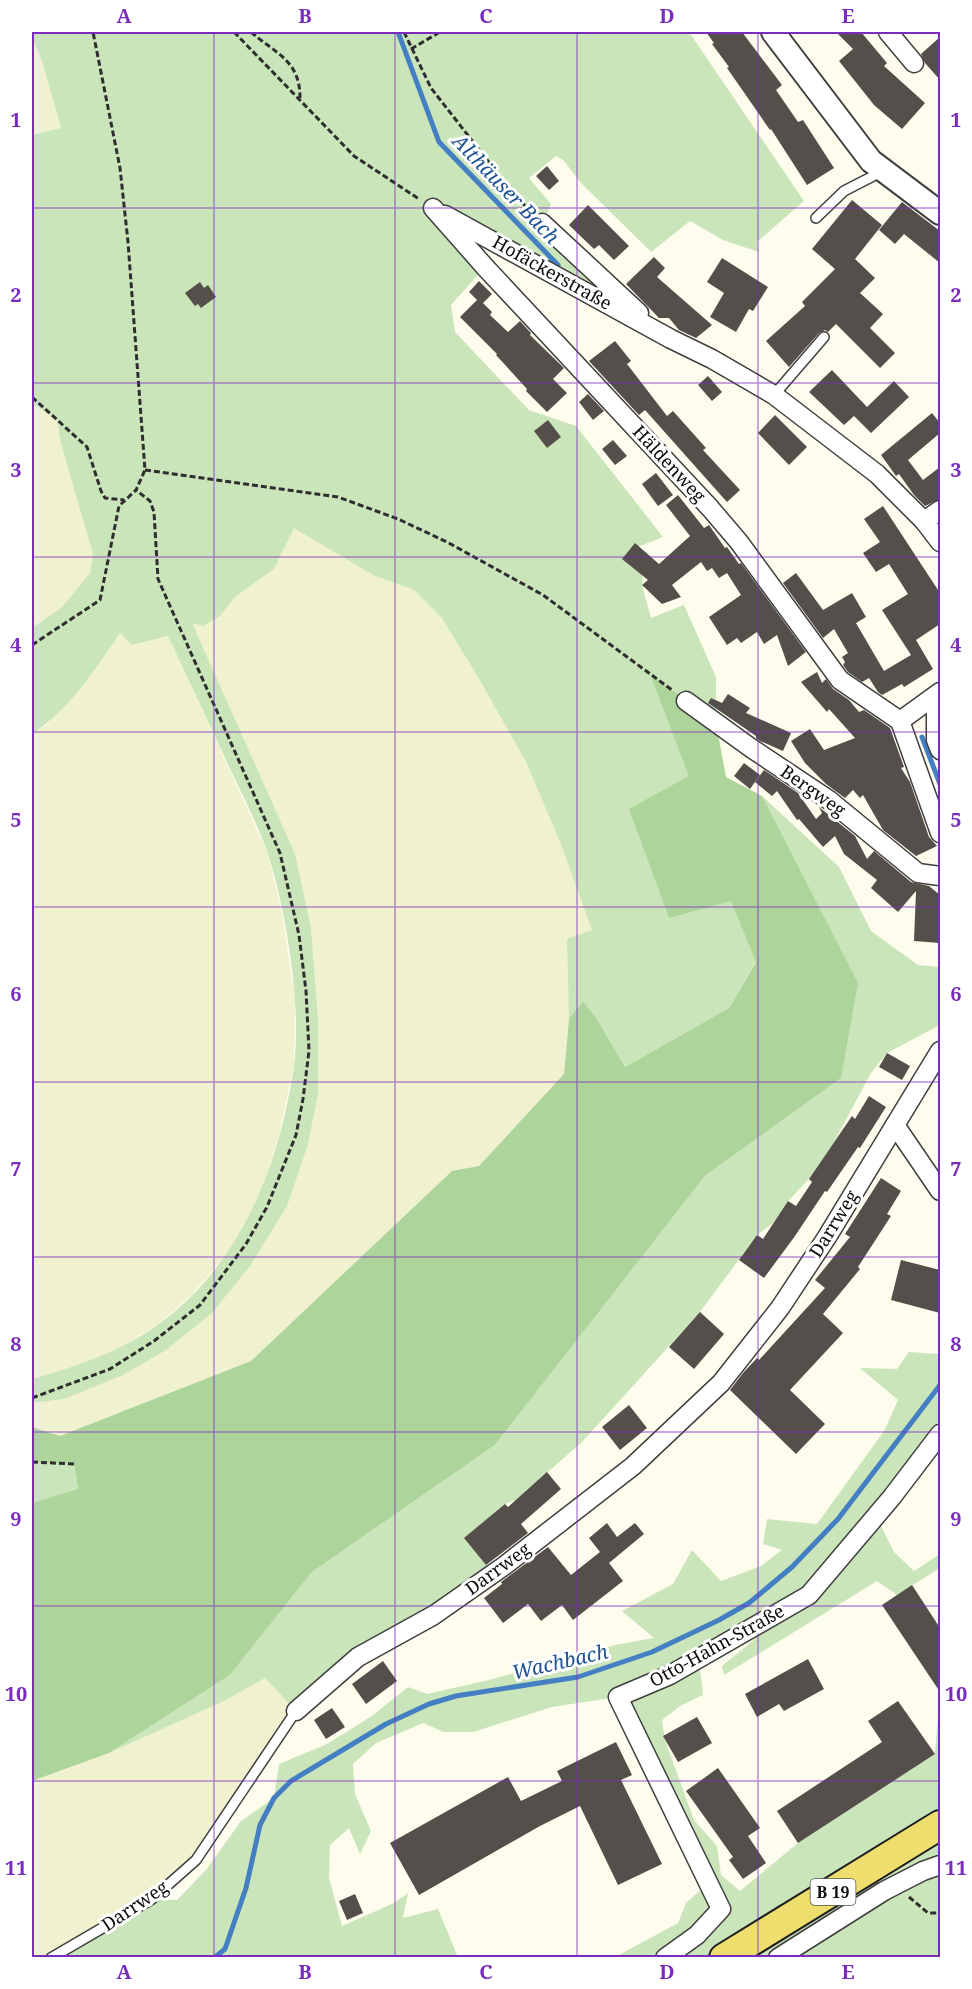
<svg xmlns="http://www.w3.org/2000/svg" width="972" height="1989" font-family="'Noto Serif',serif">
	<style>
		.farmland { fill: #f0f1cf }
		.green { fill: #cbe5ba }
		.forest { fill: #add49a }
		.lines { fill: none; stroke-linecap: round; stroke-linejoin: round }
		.stream { stroke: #437fc2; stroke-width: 5 }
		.building { fill: #544f4a }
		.service-casing { stroke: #3f3f3f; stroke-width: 12 }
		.minor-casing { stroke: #3f3f3f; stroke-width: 21 }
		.tertiary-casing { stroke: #3f3f3f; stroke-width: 26 }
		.primary-casing { stroke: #1d1d1d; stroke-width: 32 }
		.path { stroke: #2e2e2e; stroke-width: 3; stroke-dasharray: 6 3; stroke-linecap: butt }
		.service { stroke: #fff; stroke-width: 9 }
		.minor { stroke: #fff; stroke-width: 18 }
		.tertiary { stroke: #fff; stroke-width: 22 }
		.primary { stroke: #edde6d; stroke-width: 28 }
		.grid { fill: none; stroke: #7b2cbf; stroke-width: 1.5; stroke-opacity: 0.55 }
		.labels { text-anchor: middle; stroke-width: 6; stroke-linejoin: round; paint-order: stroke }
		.shield { fill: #fff; stroke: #555; stroke-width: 1.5 }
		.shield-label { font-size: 16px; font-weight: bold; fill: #0c0c0c }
		.street-label { font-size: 18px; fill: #0c0c0c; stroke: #fff }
		.water-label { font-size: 20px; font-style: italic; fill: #205393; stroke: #fff }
		.neatline { fill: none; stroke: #7b2cbf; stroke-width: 2 }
		.grid-label { font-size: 20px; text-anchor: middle; font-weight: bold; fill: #7b2cbf }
	</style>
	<rect width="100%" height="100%" fill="#fefced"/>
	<g class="farmland">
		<path d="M32,38L42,61L61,129L32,135Z"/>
		<path d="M32,403L57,420L61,444L93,554L90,573L62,607L32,628Z"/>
		<path d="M294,527L373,575L414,590L442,618L482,684L526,762L560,842L592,930L569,1019L564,1074L479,1166L452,1171L251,1361L60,1436L32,1427V1403L64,1399L166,1350L308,1144L318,1095V1019L311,927L294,854L191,623L220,616L235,597L274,569Z"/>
		<path d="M120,633L132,645L168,636L268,854L282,914L295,999L294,1064L279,1135L261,1193L233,1247L192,1294L157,1325L119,1348L69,1369L32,1379V734L46,725L88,679Z"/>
		<path d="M265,1678L296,1711L196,1860L152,1899L51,1957L32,1958V1781L109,1753L222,1702Z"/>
	</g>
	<g class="green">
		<path d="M32,32H689L804,201L757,242L759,252L723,240L690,221L651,252L580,182L564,161L556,156L529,178L551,204L542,224L671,339L435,209L485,267L451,305L455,332L529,410L576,426L663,537L630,550L623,559L643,576L642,585L651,618L684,605L716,677V723L689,776L731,900L756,961L729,1008L625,1067L597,1019L583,1001L569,1019L567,939L592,930L560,842L526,762L482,684L442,618L414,590L373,575L294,528L274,569L235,597L220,616L203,626L192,623L295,854L311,927L318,1019V1095L308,1144L287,1206L250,1266L212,1313L166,1350L123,1375L64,1399L32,1403V1379C75,1367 119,1352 156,1326C241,1266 280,1164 294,1065C302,1006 286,911 268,854C258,826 244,798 231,771C210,726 189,681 168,636L132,645L120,633C95,670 69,710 32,734V628L62,607L90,573L93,554L61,444L57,420L32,403V135L61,128L42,61L32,38Z"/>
		<path d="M762,796L839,867L871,931L918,965L940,967V1025L887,1053L871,1073L834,1142L809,1179L788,1201L774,1222L757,1235L700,1312L582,1442L516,1500L505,1504L465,1538L487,1566L490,1576L296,1711L265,1678L222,1702L109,1753L230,1675L312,1572L495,1445L705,1176L841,1078L786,846Z"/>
		<path d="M940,1351V1434L876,1516L894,1552L914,1571L940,1554V1568L897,1595L877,1581L724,1675L722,1666L805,1598L699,1659L703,1695L680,1706L662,1720L665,1740L694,1820L717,1846L721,1875L740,1891L798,1843L935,1754L938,1714L940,1710V1957H615L678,1923L686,1903L708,1883L618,1697L552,1707L473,1732H444L423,1723L376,1743L353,1764L355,1794L371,1831L360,1854L349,1828L330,1845L329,1878L342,1926L394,1903L408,1893L403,1918L438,1909L458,1957L51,1958L152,1899L177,1900L206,1870L241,1821L274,1798L279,1764L327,1744L372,1716L408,1687L427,1694L493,1679L615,1645L654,1638L622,1611L673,1584L692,1550L721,1581L761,1566L782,1550L763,1544L767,1519L817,1524L884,1431L898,1400L860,1368L897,1369L909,1352L938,1354Z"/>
		<path d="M32,1462L74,1464L78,1490L32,1503Z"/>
	</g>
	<path class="forest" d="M650,674L716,723L726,777L762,796L858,983L841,1078L705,1176L495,1445L312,1572L230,1675L109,1753L32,1781V1503L78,1489L74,1464L32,1462V1427L60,1436L251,1361L452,1171L479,1166L564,1074L569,1019L583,1001L597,1019L625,1067L729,1008L756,962L731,901L669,918L629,809L689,776Z"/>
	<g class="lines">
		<g class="stream">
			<path d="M398,32L439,142L558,265"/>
			<path d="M922,737L940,784"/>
			<path d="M214,1958L225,1949L246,1888L260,1825L274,1798L291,1781L386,1724L429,1704L456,1696L578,1677L652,1652L719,1620L749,1603L792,1567L838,1519L940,1385"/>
		</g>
	</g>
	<g class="building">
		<path d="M706,32H742L782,85L776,90L798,122L803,120L834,168L807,185L771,129L770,130L727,68L729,67L712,44L714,43Z"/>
		<path d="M836,32H861L887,63L884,66L925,103L902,129L874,105L839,61L853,49Z"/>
		<path d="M940,37V80L925,63L921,54Z"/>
		<path d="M547,166L559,181L549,190L536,176Z"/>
		<path d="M852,200L882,225L855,259L875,278L860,293L883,314L870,328L895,353L880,368L836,324L828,332L825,330L819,333L789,367L766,341L805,306L802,302L835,269L812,249Z"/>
		<path d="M902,202L940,231V263L904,234L895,244L879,230Z"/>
		<path d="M588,205L629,246L614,260L599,245L594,249L569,225Z"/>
		<path d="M654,257L665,268L657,277L712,325L696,338L679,330L669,318H659L626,284Z"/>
		<path d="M722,258L768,287L753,311L749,309L736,332L710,317L724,293L707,282Z"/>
		<path d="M479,281L492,294L483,303L492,312L490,315L508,332L520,321L531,333L530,335L564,368L553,379L567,393L547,412L526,391L527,389L496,355L497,354L460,317L477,300L469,292Z"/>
		<path d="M200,282L204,288L208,285L216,297L201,308L198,304L195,306L185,293Z"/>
		<path d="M615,341L631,361L627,364L667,416L673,411L706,448L703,450L740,490L727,502L645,410L639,415L589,361Z"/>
		<path d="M832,370L867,407L894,381L909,397L871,433L854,416L844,425L809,392Z"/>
		<path d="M708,376L722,392L712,401L698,385Z"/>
		<path d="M588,394L604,411L593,420L579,402Z"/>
		<path d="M932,413L940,423V433L908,460L923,480L940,467V499L925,506L914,495L899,474L896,476L881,455Z"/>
		<path d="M775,415L807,447L789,465L758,433Z"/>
		<path d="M548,420L561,437L547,448L534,431Z"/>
		<path d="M613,440L627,456L615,465L602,449Z"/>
		<path d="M656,473L673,495L658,506L642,484Z"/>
		<path d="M678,495L704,528L709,525L725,548L727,547L739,564L741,563L806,652L788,666L777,635L764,644L757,632L741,643L737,638L727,645L709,617L741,595L727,573L719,578L712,568L707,571L701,562L672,585L681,597L662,604L642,585L648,580L622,559L635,543L659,564L690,536L666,505Z"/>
		<path d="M883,506L940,593V624L916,640L933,669L904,687L902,684L882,695L878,692L869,678L862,682L848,672L843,665L845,662L842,657L848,653L834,629L823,638L783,583L796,573L823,610L852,593L866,617L856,623L884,671L911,655L882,610L908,594L889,564L876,572L863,553L880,542L864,519Z"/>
		<path d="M817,672L822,683L826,679L833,689L849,700L859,712L864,710L890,728L904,767L901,768L910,782L929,837L937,846L916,856L883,830L863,795L860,798L853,790L845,798L826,784L805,763L791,741L810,729L824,750L855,738L829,709L827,712L801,682Z"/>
		<path d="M728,694L750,708L746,713L791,733L783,751L760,741L756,738V736L708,703L711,698L722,703Z"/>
		<path d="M744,763L760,775L750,789L734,776Z"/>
		<path d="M764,770L798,793L816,819L822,813L819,807L855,836L867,859L874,851L911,882L929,886L940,895V943L914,941L916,891L898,912L871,888L877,880L844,854L835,836L823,847L799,819L797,820L777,791L772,796L755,782Z"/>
		<path d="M887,1053L910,1066L902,1080L879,1067Z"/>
		<path d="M869,1096L886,1107L860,1148L858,1147L827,1192L825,1191L795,1236L764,1278L739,1260L757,1235L763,1239L788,1201L796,1206L812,1182L809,1179L852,1116L855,1119Z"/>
		<path d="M881,1178L901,1191L887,1214L891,1216L858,1267L860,1269L823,1314L843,1333L790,1390L825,1424L796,1454L730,1390L743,1373L757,1358L759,1360L825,1288L815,1280L850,1237L845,1234Z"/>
		<path d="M901,1260L940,1270V1313L891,1300Z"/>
		<path d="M700,1312L724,1334L694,1369L669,1347Z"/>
		<path d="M629,1405L647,1428L620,1450L602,1427Z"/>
		<path d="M547,1472L561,1489L521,1524L528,1533L486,1565L464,1538L505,1504L508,1507Z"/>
		<path d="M607,1523L617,1537L635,1523L644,1534L609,1563L623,1581L573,1620L562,1605L541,1621L528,1604L503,1623L484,1598L502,1584L501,1582L548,1547L571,1575L600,1552L589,1538Z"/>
		<path d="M912,1585L940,1628V1692L882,1605Z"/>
		<path d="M808,1659L824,1689L784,1711L779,1704L757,1717L745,1694Z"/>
		<path d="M383,1661L397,1681L366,1704L352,1684Z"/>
		<path d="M898,1701L935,1754L798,1843L777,1811L882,1742L868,1721Z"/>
		<path d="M332,1708L345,1727L326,1739L314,1720Z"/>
		<path d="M697,1717L712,1743L678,1762L663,1736Z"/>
		<path d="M616,1742L632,1775L621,1780L662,1864L618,1885L580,1806L540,1826L419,1895L390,1843L508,1777L521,1801L562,1781L557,1771Z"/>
		<path d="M718,1768L760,1828L748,1836L766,1863L743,1879L729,1860L733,1857L686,1791Z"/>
		<path d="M355,1894L363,1913L347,1920L339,1901Z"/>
	</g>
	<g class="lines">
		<defs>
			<g id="service">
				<path d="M816,218L844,191L881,172"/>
				<path d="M774,395L824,337"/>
				<path d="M51,1958L152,1899L196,1860L296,1711"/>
			</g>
			<g id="minor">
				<path d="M888,32L914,63"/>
				<path d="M433,208L485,267L710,508L739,542L840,680L900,721"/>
				<path d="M445,215L671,339L712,359L774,395L877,474L924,521L940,542"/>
				<path d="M542,223L639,313"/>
				<path d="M924,521L940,510"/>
				<path d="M936,698V740L940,750"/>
				<path d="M686,701L751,748L829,800L918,873L940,876"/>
				<path d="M900,721L940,833"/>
				<path d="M900,721L940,692"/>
				<path d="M895,1125L940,1191"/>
				<path d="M296,1711L358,1657L434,1615L504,1566L633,1466L721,1383L780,1308L827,1237L940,1051"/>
				<path d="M665,1958L697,1935L721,1909L618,1697L670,1675L809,1595L892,1497L940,1434"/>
				<path d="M778,1958L884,1891L923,1871L940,1865"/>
			</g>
			<path id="tertiary" d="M773,32L871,161L940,213"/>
			<path id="primary" d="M724,1958L940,1825"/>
		</defs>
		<use href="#service" class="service-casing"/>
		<use href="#minor" class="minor-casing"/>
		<use href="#tertiary" class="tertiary-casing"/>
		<use href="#primary" class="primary-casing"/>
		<g class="path">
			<path d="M234,32L354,156L419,199"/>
			<path d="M251,32C276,54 300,60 300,98"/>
			<path d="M404,32L431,88L513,193L530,211"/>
			<path d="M411,49L440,32"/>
			<path d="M32,397L87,447L101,491L105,498L124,500"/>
			<path d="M145,470L338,497L398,519L447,542L543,595L672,690"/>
			<path d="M32,645L100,600L119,506L136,490L145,470L128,242L120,168L93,32"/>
			<path d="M32,1398L110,1369L154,1341L200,1305L246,1244L267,1207L296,1135L303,1099L309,1051L306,991L299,935L280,853L158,579L154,512L150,501L136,490"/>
			<path d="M32,1462L74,1464"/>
			<path d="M909,1897L928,1913H940"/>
		</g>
		<use href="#service" class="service"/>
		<use href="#minor" class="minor"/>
		<use href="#tertiary" class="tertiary"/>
		<use href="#primary" class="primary"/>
	</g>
	<path class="grid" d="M214,32V1958M395,32V1958M577,32V1958M758,32V1958M32,208H940M32,383H940M32,557H940M32,732H940M32,907H940M32,1082H940M32,1257H940M32,1432H940M32,1606H940M32,1781H940"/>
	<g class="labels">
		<rect class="shield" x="810.5" y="1879" width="45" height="26" rx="4.5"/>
		<g class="shield-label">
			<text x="833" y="1898">B 19</text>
		</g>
		<g class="street-label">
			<text transform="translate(552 273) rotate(29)" y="6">Hofäckerstraße</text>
			<text transform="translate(669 464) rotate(47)" y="6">Häldenweg</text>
			<text transform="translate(813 791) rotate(35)" y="6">Bergweg</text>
			<text transform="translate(834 1224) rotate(-58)" y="6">Darrweg</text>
			<text transform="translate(498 1569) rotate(-36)" y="6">Darrweg</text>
			<text transform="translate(717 1646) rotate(-29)" y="6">Otto-Hahn-Straße</text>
			<text transform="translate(135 1906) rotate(-34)" y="6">Darrweg</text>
		</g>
		<g class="water-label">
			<text transform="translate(506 189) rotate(46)" y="7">Althäuser Bach</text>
			<text transform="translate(560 1662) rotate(-13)" y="7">Wachbach</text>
		</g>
	</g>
	<rect width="972" height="1989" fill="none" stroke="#ffffff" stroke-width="66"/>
	<rect x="33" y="33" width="906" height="1923" class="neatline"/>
	<g class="grid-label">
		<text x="124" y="23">A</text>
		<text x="305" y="23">B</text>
		<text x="486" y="23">C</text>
		<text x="667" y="23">D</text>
		<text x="848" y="23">E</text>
		<text x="16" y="127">1</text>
		<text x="956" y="127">1</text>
		<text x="16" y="302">2</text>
		<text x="956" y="302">2</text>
		<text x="16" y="477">3</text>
		<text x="956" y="477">3</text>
		<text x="16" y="652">4</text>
		<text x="956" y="652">4</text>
		<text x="16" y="827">5</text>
		<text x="956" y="827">5</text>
		<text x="16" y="1001">6</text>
		<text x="956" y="1001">6</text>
		<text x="16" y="1176">7</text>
		<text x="956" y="1176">7</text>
		<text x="16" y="1351">8</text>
		<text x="956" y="1351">8</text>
		<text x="16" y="1526">9</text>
		<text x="956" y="1526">9</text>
		<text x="16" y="1701">10</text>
		<text x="956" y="1701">10</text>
		<text x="16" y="1875">11</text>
		<text x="956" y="1875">11</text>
		<text x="124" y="1979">A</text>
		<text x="305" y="1979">B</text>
		<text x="486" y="1979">C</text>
		<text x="667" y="1979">D</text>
		<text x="848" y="1979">E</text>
	</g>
</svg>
